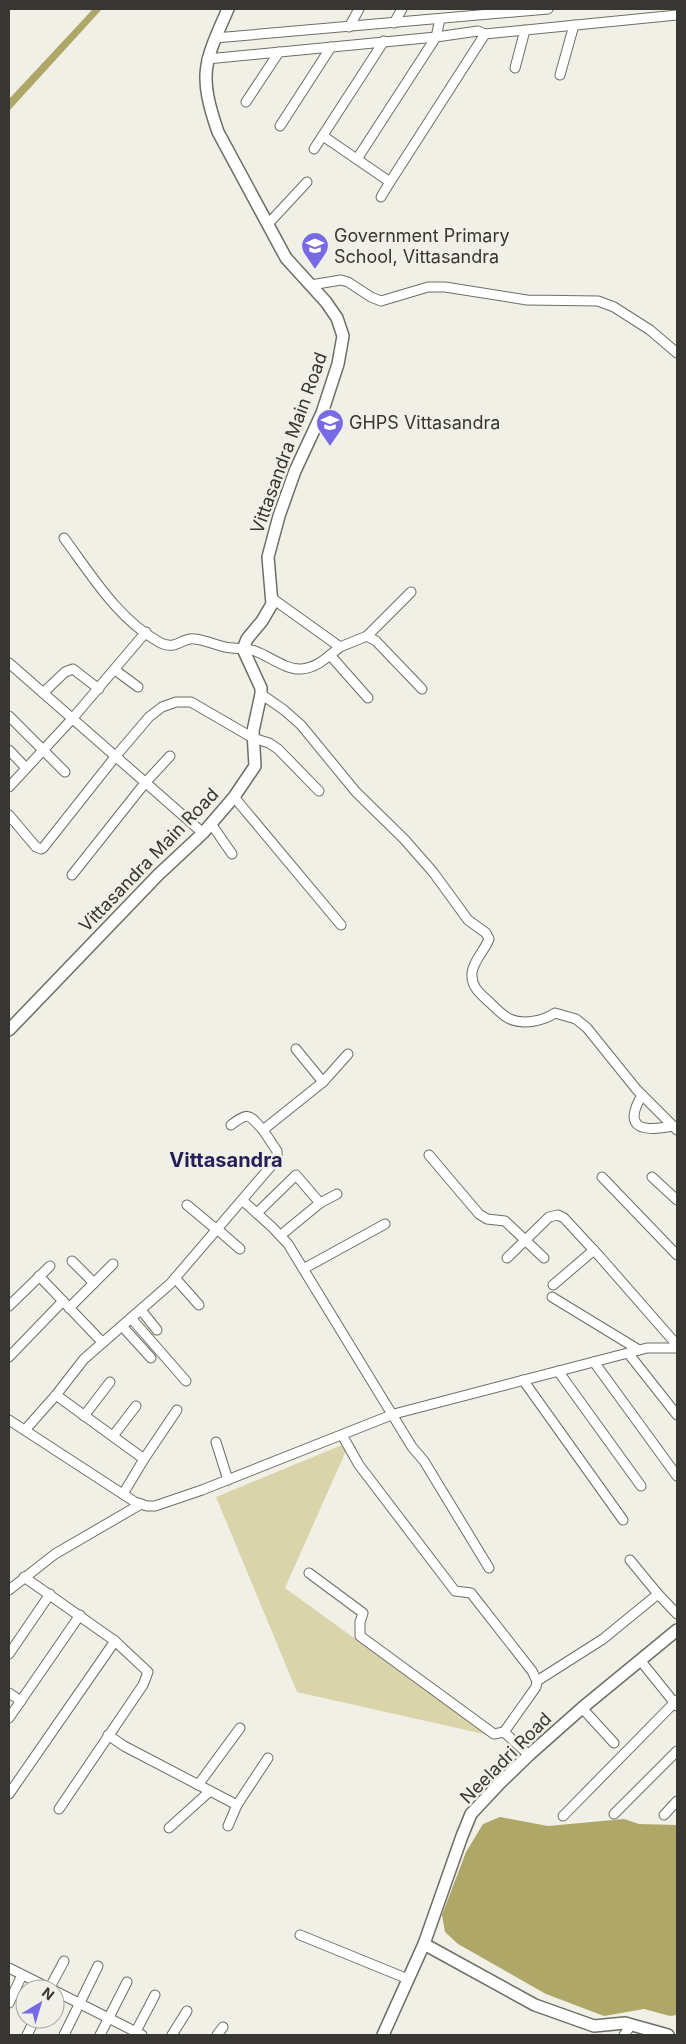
<svg xmlns="http://www.w3.org/2000/svg" width="686" height="2044" font-family="Inter,sans-serif">
	<style>
		.green { fill: #d9d4aa }
		.water { fill: #afa768 }
		.lines { fill: none; stroke-linecap: round; stroke-linejoin: round }
		.minor-casing { stroke: #6f6e65; stroke-width: 11 }
		.tertiary-casing { stroke: #6f6e65; stroke-width: 14 }
		.minor { stroke: #fff; stroke-width: 9 }
		.tertiary { stroke: #fff; stroke-width: 11 }
		.labels { text-anchor: middle; stroke-width: 5; stroke-linejoin: round; paint-order: stroke }
		.poi-label { font-size: 18px; fill: #373632; stroke: #f1f0e6; text-anchor: start }
		.street-label { font-size: 18px; fill: #373632; stroke: #f1f0e6 }
		.quarter-label { font-size: 20px; font-weight: bold; fill: #261e58; stroke: #f1f0e6 }
	</style>
	<rect width="100%" height="100%" fill="#f1f0e6"/>
	<path class="green" d="M342,1445L346,1451L285,1588L488,1735L297,1692L216,1497Z"/>
	<g class="water">
		<path d="M93,9H102L9,111V99Z"/>
		<path d="M500,1817L548,1826L624,1819L639,1824L677,1825V2015L670,2016L644,2009L604,2016L546,1994L458,1944L445,1932L442,1915L466,1852L483,1824Z"/>
	</g>
	<g class="lines">
		<defs>
			<g id="minor">
				<path d="M394,23L402,9"/>
				<path d="M349,27L359,9"/>
				<path d="M485,34L677,15"/>
				<path d="M215,38L548,9"/>
				<path d="M207,59L436,37L478,31L485,34L390,182L323,136"/>
				<path d="M515,68L525,30"/>
				<path d="M560,75L574,25"/>
				<path d="M246,102L279,52"/>
				<path d="M280,126L331,47"/>
				<path d="M314,149L384,41"/>
				<path d="M357,159L436,37L440,19"/>
				<path d="M381,197L390,182"/>
				<path d="M268,224L307,182"/>
				<path d="M311,285L341,280L348,282L371,297L381,301L428,287H445L527,300L598,301L614,307L650,330L677,353"/>
				<path d="M64,538C92,576 118,619 159,642C177,652 182,636 195,639C205,640 215,645 225,647C235,649 245,648 255,651C269,656 286,670 301,669C318,668 328,656 340,647"/>
				<path d="M273,599L340,647L367,636L376,641L422,689"/>
				<path d="M367,636L411,592"/>
				<path d="M330,655L368,698"/>
				<path d="M9,663L203,833"/>
				<path d="M115,670L138,687"/>
				<path d="M43,693L65,672L73,669L99,689"/>
				<path d="M261,694L284,710L301,725L356,792L404,839L433,872L468,920L486,933L489,939C485,950 473,961 472,973C471,985 478,992 486,999C494,1006 501,1015 510,1019C524,1025 543,1021 555,1013L576,1019L587,1028L637,1090L677,1130"/>
				<path d="M9,716L65,772"/>
				<path d="M9,750L26,768"/>
				<path d="M9,787L72,719L146,632"/>
				<path d="M234,797L341,925"/>
				<path d="M9,815L36,847L41,849L43,848L115,757L149,717L162,707L176,702H191L253,738L269,743L278,749L319,791"/>
				<path d="M212,825L232,854"/>
				<path d="M72,875L145,783L170,756"/>
				<path d="M296,1049L323,1082"/>
				<path d="M642,1095C622,1129 643,1132 673,1126"/>
				<path d="M231,1125C249,1111 249,1115 263,1130"/>
				<path d="M429,1155L479,1214L487,1219L505,1221L544,1258"/>
				<path d="M602,1177L677,1255"/>
				<path d="M652,1177L677,1200"/>
				<path d="M242,1200L272,1227L288,1244L412,1447L424,1461L489,1568"/>
				<path d="M187,1205L217,1230"/>
				<path d="M257,1213L296,1175L320,1203"/>
				<path d="M217,1229L240,1249"/>
				<path d="M281,1235L320,1203L337,1194"/>
				<path d="M507,1258L549,1217L558,1215L564,1218L601,1258L677,1345"/>
				<path d="M72,1261L94,1283"/>
				<path d="M305,1268L385,1224"/>
				<path d="M39,1276L102,1342"/>
				<path d="M175,1278L199,1305"/>
				<path d="M553,1285L594,1250"/>
				<path d="M552,1297L639,1350"/>
				<path d="M9,1306L50,1266"/>
				<path d="M69,1308L113,1264"/>
				<path d="M141,1310L157,1330"/>
				<path d="M131,1318L186,1381"/>
				<path d="M122,1326L151,1358"/>
				<path d="M628,1353L677,1415"/>
				<path d="M9,1357L63,1301"/>
				<path d="M594,1362L677,1476"/>
				<path d="M558,1371L641,1486"/>
				<path d="M523,1380L623,1520"/>
				<path d="M56,1395L144,1459"/>
				<path d="M84,1416L110,1382"/>
				<path d="M9,1420L135,1502L147,1506H155L202,1490L394,1414L647,1348H677"/>
				<path d="M25,1430L56,1395L84,1359L170,1284L277,1159V1151L263,1130L323,1082L348,1054"/>
				<path d="M113,1436L136,1406"/>
				<path d="M216,1442L228,1480"/>
				<path d="M123,1494L144,1459L177,1410"/>
				<path d="M630,1560L658,1594"/>
				<path d="M309,1573L363,1613L360,1622V1636L494,1734L504,1732L536,1687L537,1681L532,1671L471,1593L455,1591L359,1465L342,1435"/>
				<path d="M24,1577L115,1641L148,1672L143,1685L59,1809"/>
				<path d="M9,1590L55,1554L141,1504"/>
				<path d="M9,1654L50,1594"/>
				<path d="M640,1660L677,1706"/>
				<path d="M537,1681L603,1639L658,1594L677,1614"/>
				<path d="M9,1693L21,1701"/>
				<path d="M582,1708L614,1743"/>
				<path d="M9,1718L80,1615"/>
				<path d="M504,1732L529,1755"/>
				<path d="M108,1735L124,1746L237,1805"/>
				<path d="M198,1785L240,1728"/>
				<path d="M9,1794L115,1641"/>
				<path d="M614,1814L677,1751"/>
				<path d="M664,1815L677,1801"/>
				<path d="M563,1816L677,1700"/>
				<path d="M228,1826L237,1805L268,1758"/>
				<path d="M169,1828L209,1792"/>
				<path d="M300,1935L408,1979"/>
				<path d="M9,1968L51,1989"/>
				<path d="M49,1989L64,1961"/>
				<path d="M55,1991L142,2035"/>
				<path d="M9,2003L22,1975"/>
				<path d="M27,2035L35,2019"/>
				<path d="M64,2035L98,1966"/>
				<path d="M100,2035L127,1982"/>
				<path d="M134,2035L155,1995"/>
				<path d="M172,2035L187,2011"/>
				<path d="M217,2035L223,2027"/>
				<path d="M624,2035L631,2025"/>
			</g>
			<g id="tertiary">
				<path d="M9,1030L158,875L203,833L234,797L255,766L253,731L261,694V688L243,649L247,639L262,621L272,604L268,557L279,516L295,471L322,413L338,364L343,336L337,318L326,302L286,258L218,132C198,74 204,63 228,9"/>
				<path d="M424,1944L535,2005L594,2026L625,2023L668,2035"/>
				<path d="M383,2035L424,1944L462,1836L471,1814L500,1783L529,1755L582,1708L677,1630"/>
			</g>
		</defs>
		<use href="#minor" class="minor-casing"/>
		<use href="#tertiary" class="tertiary-casing"/>
		<use href="#minor" class="minor"/>
		<use href="#tertiary" class="tertiary"/>
	</g>
	<defs>
		<symbol id="school-pin" viewBox="-11 -11 22 30"><path d="M0 17L-7.5 6A9.5 9.5 0 1 1 7.5 6Z" fill="#776ae5" stroke="#f1f0e6"/><path d="M0-5L7-2L0 1L-7-2ZM-4 1L0 2.5L4 1V4Q0 6-4 4Z" fill="#fff"/></symbol>
	</defs>
	<g fill-rule="evenodd">
		<use href="#school-pin" x="299" y="230" width="32" height="43"/>
		<use href="#school-pin" x="314" y="407" width="32" height="43"/>
	</g>
	<g class="labels">
		<g class="poi-label">
			<text x="334" y="242">Government Primary<tspan x="334" dy="21">School, Vittasandra</tspan></text>
			<text x="349" y="429">GHPS Vittasandra</text>
		</g>
		<g class="street-label">
			<text transform="translate(289 443) rotate(-70)" y="6">Vittasandra Main Road</text>
			<text transform="translate(149 860) rotate(-46)" y="6">Vittasandra Main Road</text>
			<text transform="translate(506 1758) rotate(-45)" y="6">Neeladri Road</text>
		</g>
		<g class="quarter-label">
			<text x="226" y="1167">Vittasandra</text>
		</g>
	</g>
	<rect width="686" height="2044" fill="none" stroke="#373632" stroke-width="20"/>
	<g transform="translate(40 2004) rotate(38)"><circle r="24" fill="#f1f0e6" stroke="#a7a69e"/>
	<path d="M0-4L9 19L0 12L-9 19Z" fill="#776ae5"/>
	<text y="-8" font-size="14" font-weight="bold" text-anchor="middle" fill="#373632">N</text>
	</g>
</svg>
